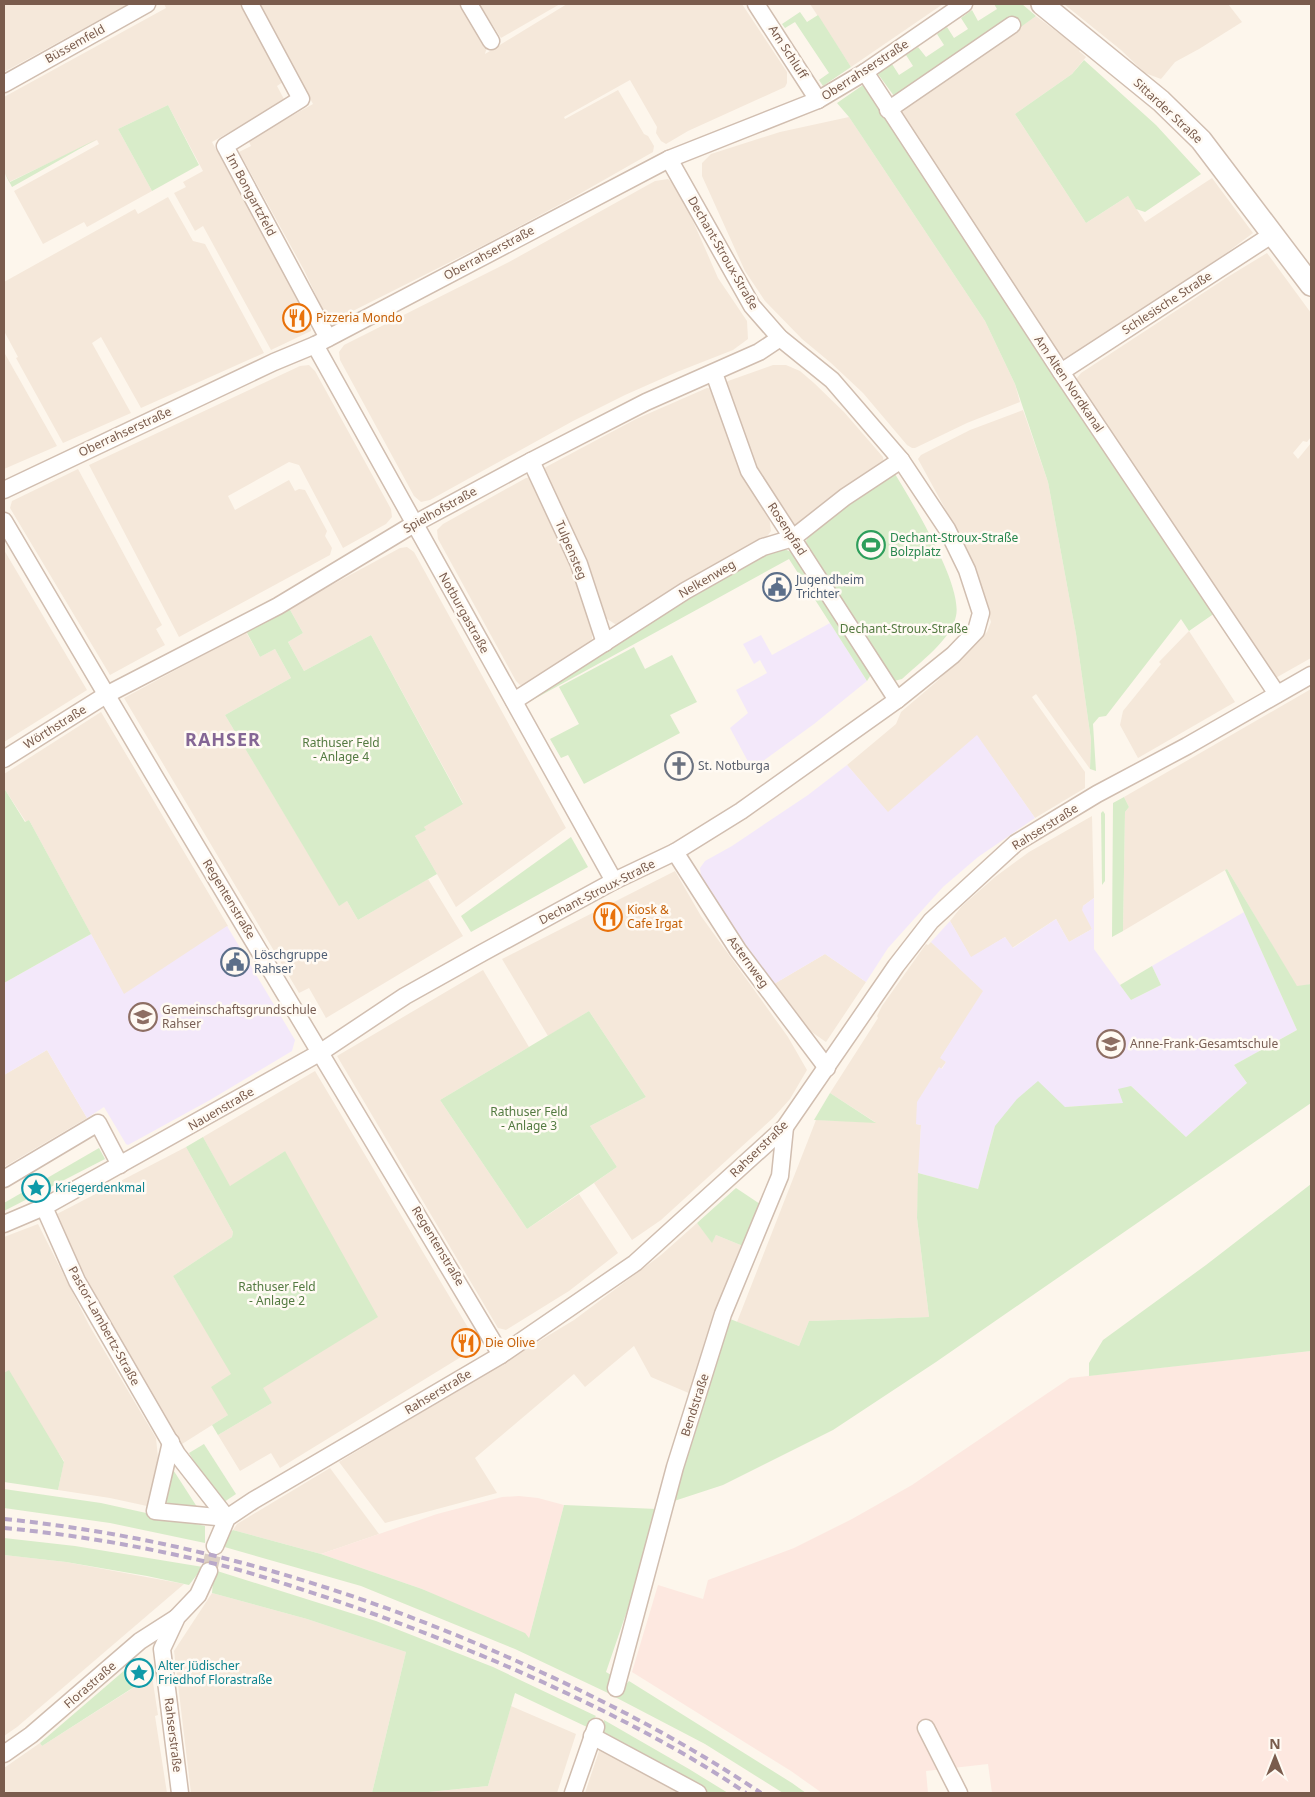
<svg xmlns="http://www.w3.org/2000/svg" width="1315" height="1797" font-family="'Noto Sans',sans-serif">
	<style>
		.residential { fill: #f5e8da }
		.commercial { fill: #fde8e0 }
		.education { fill: #f3e8fa }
		.green { fill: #d8ecc9 }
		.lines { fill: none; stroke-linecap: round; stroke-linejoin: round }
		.minor-tunnel { stroke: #dcd0c4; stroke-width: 16; stroke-dasharray: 16 8; stroke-linecap: butt }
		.minor-casing { stroke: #d1beb0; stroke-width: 19 }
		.tertiary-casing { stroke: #d1beb0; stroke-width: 24 }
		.minor { stroke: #fff; stroke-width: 16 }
		.tertiary { stroke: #fff; stroke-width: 21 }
		.rail { stroke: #b9a8c9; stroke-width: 4; stroke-dasharray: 8 5; stroke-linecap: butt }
		.labels { text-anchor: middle; stroke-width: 5; stroke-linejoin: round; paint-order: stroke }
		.street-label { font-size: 12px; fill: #7a5c4d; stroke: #fffaf3 }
		.food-label { font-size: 12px; fill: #c56008; stroke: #fffaf3; text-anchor: start }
		.leisure-label { font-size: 12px; fill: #27864d; stroke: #fffaf3; text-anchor: start }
		.service-label { font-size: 12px; fill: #4e5e75; stroke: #fffaf3; text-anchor: start }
		.park-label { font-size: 12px; fill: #537a41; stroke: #fffaf3 }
		.worship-label { font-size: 12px; fill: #5b616d; stroke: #fffaf3; text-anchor: start }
		.education-label { font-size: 12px; fill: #785e54; stroke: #fffaf3; text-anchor: start }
		.culture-label { font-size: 12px; fill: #0d838f; stroke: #fffaf3; text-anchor: start }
		.district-label { font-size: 18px; font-weight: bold; letter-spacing: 1px; fill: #846695; stroke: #fffaf3 }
	</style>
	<rect width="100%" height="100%" fill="#fdf6ec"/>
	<g class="residential">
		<path d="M4,4H128L4,72Z"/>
		<path d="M164,4H240L283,82L277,86L285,101L212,142L297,297L311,329V331L271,350L203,226L195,231L174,193L186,187L183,182L203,171L168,105L118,129L152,191L87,227L84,222L43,244L14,191L99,144L97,140L9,182L4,171V97L166,8Z"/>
		<path d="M258,4H464L488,43L485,54L567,4H742L787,72V83L785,87L688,131L666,144L661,141L656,133L657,127L630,80L564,117L565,119L618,90L644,134L648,136L654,146L653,152L574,197L488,243L329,323L304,270L239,152L251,146L248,140L313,104Z"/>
		<path d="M479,4H560L501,38Z"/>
		<path d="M810,4H943L851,67Z"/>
		<path d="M1064,4H1228L1242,22L1199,49L1175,62L1161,79L1145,73L1121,50Z"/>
		<path d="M1036,16L1060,34L1061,33L1081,49L1079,51L1086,57L1072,74L1015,114L1086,223L1128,196L1145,222L1212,178L1253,233L1225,254L1070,357L1065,358L1059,357L895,113Z"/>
		<path d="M849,117L985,321L1015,384L1020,402L967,423L915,448H912L907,445L863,393L831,363L802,339L765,301L745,271L702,176V163L711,154L780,132Z"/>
		<path d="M668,179L678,187L718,278L747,321L748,339L733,350L677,372L625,395L573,421L430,500L421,502L414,496L340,360L339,352L344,345L509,262L655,181Z"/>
		<path d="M168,197L193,241L205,244L264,353L141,408L101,337L92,343L131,413L63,443L16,358L18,357L4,331V282L135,209L138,214Z"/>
		<path d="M1267,253L1311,313V437L1307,442L1303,441L1293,453L1298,459L1311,443V658L1272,680L1075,385L1076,379L1081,373L1226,278Z"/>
		<path d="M4,352L57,446L4,469Z"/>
		<path d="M309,365L315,371L391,509L392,517L386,524L343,548L299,465L289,462L228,496L235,510L289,480L295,491L299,489L305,490L327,531L325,536L332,548L330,555L179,637L89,465L300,366Z"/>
		<path d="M773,365H786L800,371L814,383L844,412L883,457L884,463L795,527L760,482L724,384L728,381Z"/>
		<path d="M707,388L714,389L769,515L771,531L762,543L629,623L615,624L601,615L542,471L546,467L636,419Z"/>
		<path d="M1023,410L1048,482L1076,634L1091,740L1090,769L1036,694L1032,697L1085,772V788L1035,818L977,736L888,813L847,765L896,724L901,712L935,683L987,632L991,622L978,579L961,538L918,459L921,455L970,430Z"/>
		<path d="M78,469L162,625L156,629L165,645L110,675L10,508L12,501Z"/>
		<path d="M532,477L536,481L592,616V639L581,653L526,685H520L516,681L438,539L437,530L443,524L526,478Z"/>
		<path d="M407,547L414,552L566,828L456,907L415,836L425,830L424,827L463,803L371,635L304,671L288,642L303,633L289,608L400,548Z"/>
		<path d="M4,550L87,690L4,742Z"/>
		<path d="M1189,631L1235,702L1138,758L1120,725L1123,711L1161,664L1159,662Z"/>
		<path d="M246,632L260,657L275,649L291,678L225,715L339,905L347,901L358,920L428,879L463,936L326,1018L309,988L299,993L124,698Z"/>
		<path d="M1311,689V984L1297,987L1227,869L1123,931L1125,812L1129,807L1124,797Z"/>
		<path d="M101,712L228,926L124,995L29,820L26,822L4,788V774Z"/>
		<path d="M1092,816L1094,898L1083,906L1092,929L1069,942L1056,919L1012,948L1005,937L971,958L950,921L962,906L995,877L1029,852Z"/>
		<path d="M675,871L701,916L788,1037L807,1070L790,1099L773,1118L661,1220L632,1240L594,1183L617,1167L590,1126L646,1097L589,1011L548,1036L502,959Z"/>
		<path d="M931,942L984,991L941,1057L946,1062L941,1069L939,1068L916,1124L921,1125L917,1218L929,1317L809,1321L799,1346L737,1322L816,1120L875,1122L830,1093L878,1018L877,1016L882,1006L926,944L928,945Z"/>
		<path d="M825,954L866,982L826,1042L806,1028L774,984Z"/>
		<path d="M483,970L529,1047L440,1100L527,1229L579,1194L618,1253L569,1291L506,1330L498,1328L337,1056Z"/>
		<path d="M47,1050L87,1118L4,1167V1075Z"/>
		<path d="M315,1071L476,1341L474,1349L280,1468L271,1453L240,1471L218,1435L272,1403L262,1389L285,1151L230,1187L203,1137Z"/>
		<path d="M186,1147L233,1232L232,1237L173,1276L232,1374L228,1415L182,1444L105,1316L55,1215Z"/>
		<path d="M697,1223L712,1242L716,1235L743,1246L691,1394L651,1377L634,1346L585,1387L574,1374L475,1458L497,1493L385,1523L339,1462L574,1320L661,1255Z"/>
		<path d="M38,1224L89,1325L156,1438L158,1458L147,1506L110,1498L58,1490L64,1461L4,1373V1237Z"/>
		<path d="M330,1468L379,1534L321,1554L233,1530L237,1524Z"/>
		<path d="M4,1555L66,1562L184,1584L17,1727L4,1736Z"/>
		<path d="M212,1593L307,1619L406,1652L372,1793H191L174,1651Z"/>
		<path d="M152,1676L158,1715L155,1716L167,1793H4V1768L40,1743L42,1746Z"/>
		<path d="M511,1706L576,1734L557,1793H419L488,1786Z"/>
		<path d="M601,1745L690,1793H585Z"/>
	</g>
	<g class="commercial">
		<path d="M1311,1351V1793H992L988,1764L926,1771L928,1793H822L791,1771L632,1672L658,1585L703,1599L708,1580L794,1548L852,1519L912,1485L1070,1378Z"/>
		<path d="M519,1496L538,1498L564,1505L529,1638L422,1589L321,1554L437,1514L502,1497Z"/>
	</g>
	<g class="education">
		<path d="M830,623L867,681L814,724L752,769L730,728L748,713L736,690L767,673L760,660L754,664L743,644L761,635L772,655Z"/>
		<path d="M977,735L1035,818L978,857L943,887L888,948L866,982L825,954L774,984L718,906L701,877L700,868L705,861L732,846L808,795L847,765L888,812Z"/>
		<path d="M1094,898V949L1131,1000L1161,985L1152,966L1244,912L1297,1030L1234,1065L1247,1083L1186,1137L1131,1086L1124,1103L1065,1107L995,1126L978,1189L918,1173L921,1125L916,1124L917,1102L939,1067L942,1069L946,1062L940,1058L983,991L931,942L950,921L971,957L1005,937L1013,948L1056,919L1069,942L1092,929L1082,910L1083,906Z"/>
		<path d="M227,926L295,1040L292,1051L210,1100L128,1145L126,1144L104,1107L87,1118L47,1050L4,1075V983L91,934L124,994Z"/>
	</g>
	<g class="green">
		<path d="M994,4H1022L1036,16L1018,29L894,96L878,74L892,64L899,75L913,66L906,55L918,47L926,57L944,45L937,34L947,27L954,38L968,29L961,18L972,10L978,21L997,9Z"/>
		<path d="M800,12L807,22L818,15L851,67L823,86L819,80L829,73L795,22L785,28L782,24Z"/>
		<path d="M1084,60L1156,125L1201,174L1145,212L1136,209L1128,196L1086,223L1015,114L1072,74Z"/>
		<path d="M863,85L1215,613L1189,631L1181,619L1106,716L1099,717L1093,724L1096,771L1090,769L1091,740L1076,634L1048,482L1015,384L985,321L849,117L837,103Z"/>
		<path d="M168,105L199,165L152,191L118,129Z"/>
		<path d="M97,139L12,187L4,172L10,182Z"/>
		<path d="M890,473L895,474C912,502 963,585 956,616C952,639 919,663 902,679L894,681L808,554L806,541L814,527Z"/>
		<path d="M782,548L798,555L872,673L867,681L789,559L527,703L526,700L713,580L765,551Z"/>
		<path d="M289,608L303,633L288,642L304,671L371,635L463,804L424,827L426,830L415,836L437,874L358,920L347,901L339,906L225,715L291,678L275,649L260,657L246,631Z"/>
		<path d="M634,647L645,669L672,655L697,702L670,715L680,733L584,784L568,755L561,758L550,739L579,724L559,687Z"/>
		<path d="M4,788L25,822L29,820L91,934L4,983Z"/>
		<path d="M1124,797L1129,807L1125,812L1123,931L1112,937L1113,803Z"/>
		<path d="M1103,811L1105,814V881L1102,885L1101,813Z"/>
		<path d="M571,837L588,867L471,932L461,916Z"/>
		<path d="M1227,869L1297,986L1311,984V1103L936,1362L833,1430L723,1485L668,1503L725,1317L799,1346L809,1321L929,1317L917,1218L918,1173L978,1189L995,1126L1017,1099L1038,1081L1065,1107L1123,1103L1118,1089L1131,1086L1186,1137L1247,1083L1234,1065L1297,1030L1225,870Z"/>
		<path d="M1152,966L1161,985L1131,1000L1120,985Z"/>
		<path d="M589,1011L646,1097L590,1126L617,1167L527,1229L440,1100Z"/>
		<path d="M830,1093L876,1123L814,1120Z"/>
		<path d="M203,1137L230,1186L285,1151L378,1317L263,1388L272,1403L218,1435L212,1425L228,1415L211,1387L231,1374L173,1276L232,1237L233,1232L186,1147Z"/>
		<path d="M99,1148L105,1159L4,1211V1203Z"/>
		<path d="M1311,1184V1351L1089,1376V1363L1103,1340L1206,1265Z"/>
		<path d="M736,1188L760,1204L743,1246L716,1235L712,1243L697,1223Z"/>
		<path d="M9,1370L64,1462L58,1490L4,1482V1373Z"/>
		<path d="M204,1444L236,1494L221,1504L189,1453Z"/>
		<path d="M170,1465L199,1510L162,1505Z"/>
		<path d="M4,1489L101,1503L205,1526V1543L110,1523L4,1508Z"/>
		<path d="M564,1505L657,1509L653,1535L606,1672L613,1676L608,1693L515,1649L361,1586L221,1546L227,1535L233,1530L321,1554L422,1589L525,1633L529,1638Z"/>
		<path d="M4,1538L75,1546L203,1567L189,1585L147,1576L66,1562L4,1555Z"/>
		<path d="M214,1570L376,1621L493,1667L596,1716L587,1727L515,1693L488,1786L419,1793H372L406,1652L307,1619L212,1593Z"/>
		<path d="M140,1657L145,1659L148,1678L42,1746L40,1743Z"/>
		<path d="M629,1681L792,1783L806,1793H783L705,1744L615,1697Z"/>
		<path d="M604,1720L689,1769L728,1793H707L685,1780L599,1735Z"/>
	</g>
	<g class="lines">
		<path class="minor-tunnel" d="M209,1571L215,1546"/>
		<defs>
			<g id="minor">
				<path d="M250,4L301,99L225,146L328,338"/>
				<path d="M469,4L491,41"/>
				<path d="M756,4L818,100"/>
				<path d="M865,72L1061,372L1277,694"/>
				<path d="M4,84L147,4"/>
				<path d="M888,110L1012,25"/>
				<path d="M315,345L614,881"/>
				<path d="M1061,372L1273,234"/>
				<path d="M714,373L749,471L897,700"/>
				<path d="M531,461L579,564L605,643"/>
				<path d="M4,490L274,362L315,345L669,159L818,100L865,72L964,4"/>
				<path d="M4,521L155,777L501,1355"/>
				<path d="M514,701L685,591L763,547L793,538L845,497L901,460"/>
				<path d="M4,759L106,695L278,606L414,524L531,461L646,402L759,352L780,338"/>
				<path d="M675,852L738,950L827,1068"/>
				<path d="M4,1179L98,1123L120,1165"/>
				<path d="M44,1207L77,1281L177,1454L227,1518"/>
				<path d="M4,1224L44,1207L321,1052L405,996L482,953L614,881L675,852L741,811L897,700L953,655L976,631L981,613L967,570L947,529L901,460L832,380L780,338L752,306L669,159"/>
				<path d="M171,1442L155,1511L227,1518"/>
				<path d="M215,1546L227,1518L254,1500L501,1355L635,1263L785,1127L896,966L931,921L1016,843L1097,794L1187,746L1311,675"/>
				<path d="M616,1688L675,1467L723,1314L780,1176L785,1127"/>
				<path d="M926,1728L959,1793"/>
				<path d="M592,1736L698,1793"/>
				<path d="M4,1754L31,1735L140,1641L176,1618"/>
				<path d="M180,1793L162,1649L177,1617L198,1595L209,1571"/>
				<path d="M573,1793L596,1727"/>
			</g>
			<path id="tertiary" d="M1042,4L1161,101L1201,140L1311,285"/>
		</defs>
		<use href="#minor" class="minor-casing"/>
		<use href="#tertiary" class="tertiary-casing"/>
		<use href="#minor" class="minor"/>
		<use href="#tertiary" class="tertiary"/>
		<g class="rail">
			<path d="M4,1519C183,1537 357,1589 521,1663C604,1700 685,1742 761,1793"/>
			<path d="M4,1528C80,1535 157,1549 232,1568C265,1577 298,1588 331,1599C401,1623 469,1649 536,1679C608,1712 680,1748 746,1793"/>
		</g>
	</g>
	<defs>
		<symbol id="restaurant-ring" viewBox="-11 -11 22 22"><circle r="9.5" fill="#fffaf3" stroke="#e8710a" stroke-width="1.5"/><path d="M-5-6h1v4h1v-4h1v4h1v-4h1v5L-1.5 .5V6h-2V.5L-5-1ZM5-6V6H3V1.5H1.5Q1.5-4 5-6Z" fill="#e8710a"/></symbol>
		<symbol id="stadium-ring" viewBox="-11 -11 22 22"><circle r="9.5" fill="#fffaf3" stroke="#2e9e5b" stroke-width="1.5"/><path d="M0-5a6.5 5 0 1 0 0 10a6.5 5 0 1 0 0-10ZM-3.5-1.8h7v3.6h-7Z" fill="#2e9e5b"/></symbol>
		<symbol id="civic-ring" viewBox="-11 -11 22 22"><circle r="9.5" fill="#fffaf3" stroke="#5c6f8a" stroke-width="1.5"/><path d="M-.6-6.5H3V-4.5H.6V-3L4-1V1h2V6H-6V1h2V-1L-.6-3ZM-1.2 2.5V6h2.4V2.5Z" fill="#5c6f8a"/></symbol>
		<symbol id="church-ring" viewBox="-11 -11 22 22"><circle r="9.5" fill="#fffaf3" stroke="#6b7280" stroke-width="1.5"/><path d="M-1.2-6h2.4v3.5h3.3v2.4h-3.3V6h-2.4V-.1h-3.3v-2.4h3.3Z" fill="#6b7280"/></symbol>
		<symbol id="school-ring" viewBox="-11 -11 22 22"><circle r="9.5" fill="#fffaf3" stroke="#8d6e63" stroke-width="1.5"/><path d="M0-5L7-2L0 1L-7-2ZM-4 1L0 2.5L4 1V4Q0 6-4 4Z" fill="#8d6e63"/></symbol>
		<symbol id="sight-ring" viewBox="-11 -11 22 22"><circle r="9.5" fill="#fffaf3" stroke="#0f9aa8" stroke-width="1.5"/><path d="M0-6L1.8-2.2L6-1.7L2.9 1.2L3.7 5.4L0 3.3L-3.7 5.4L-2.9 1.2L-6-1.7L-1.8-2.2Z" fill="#0f9aa8"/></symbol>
	</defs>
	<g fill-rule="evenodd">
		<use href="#restaurant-ring" x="281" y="302" width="32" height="32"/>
		<use href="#stadium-ring" x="855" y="529" width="32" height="32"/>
		<use href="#civic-ring" x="761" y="571" width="32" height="32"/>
		<use href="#church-ring" x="663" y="750" width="32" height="32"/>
		<use href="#restaurant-ring" x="592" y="901" width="32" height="32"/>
		<use href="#civic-ring" x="219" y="946" width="32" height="32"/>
		<use href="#school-ring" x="127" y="1001" width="32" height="32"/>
		<use href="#school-ring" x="1095" y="1028" width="32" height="32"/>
		<use href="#sight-ring" x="20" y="1172" width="32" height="32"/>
		<use href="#restaurant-ring" x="450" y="1327" width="32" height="32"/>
		<use href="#sight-ring" x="123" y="1657" width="32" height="32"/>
	</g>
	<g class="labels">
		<g class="street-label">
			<text transform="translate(75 44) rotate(-29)" y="4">Büssemfeld</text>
			<text transform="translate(788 52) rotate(57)" y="4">Am Schluff</text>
			<text transform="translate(865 70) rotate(-33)" y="4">Oberrahserstraße</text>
			<text transform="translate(1168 111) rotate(43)" y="4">Sittarder Straße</text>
			<text transform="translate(251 195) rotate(62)" y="4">Im Bongartzfeld</text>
			<text transform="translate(489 253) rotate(-28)" y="4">Oberrahserstraße</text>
			<text transform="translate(723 253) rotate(60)" y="4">Dechant-Stroux-Straße</text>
			<text transform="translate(1167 303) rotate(-33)" y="4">Schlesische Straße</text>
			<text transform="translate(1069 384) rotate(56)" y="4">Am Alten Nordkanal</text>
			<text transform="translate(125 432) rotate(-25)" y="4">Oberrahserstraße</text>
			<text transform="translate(440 510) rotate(-29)" y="4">Spielhofstraße</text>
			<text transform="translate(787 529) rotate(57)" y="4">Rosenpfad</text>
			<text transform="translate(571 550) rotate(67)" y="4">Tulpensteg</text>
			<text transform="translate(707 579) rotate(-30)" y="4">Nelkenweg</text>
			<text transform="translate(464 613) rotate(61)" y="4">Notburgastraße</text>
			<text transform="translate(55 727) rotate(-32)" y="4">Wörthstraße</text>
			<text transform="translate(1045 827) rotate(-32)" y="4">Rahserstraße</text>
			<text transform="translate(597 892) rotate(-27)" y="4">Dechant-Stroux-Straße</text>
			<text transform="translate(229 899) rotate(59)" y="4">Regentenstraße</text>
			<text transform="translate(748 962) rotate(54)" y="4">Asternweg</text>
			<text transform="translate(221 1109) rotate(-30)" y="4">Nauenstraße</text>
			<text transform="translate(759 1149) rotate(-44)" y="4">Rahserstraße</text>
			<text transform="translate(438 1246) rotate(59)" y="4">Regentenstraße</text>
			<text transform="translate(104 1326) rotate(61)" y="4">Pastor-Lambertz-Straße</text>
			<text transform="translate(438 1392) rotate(-31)" y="4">Rahserstraße</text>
			<text transform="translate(695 1405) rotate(-72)" y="4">Bendstraße</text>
			<text transform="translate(90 1685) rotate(-41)" y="4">Florastraße</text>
			<text transform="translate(173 1735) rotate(83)" y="4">Rahserstraße</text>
		</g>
		<g class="food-label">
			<text x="316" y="322">Pizzeria Mondo</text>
			<text x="627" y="914">Kiosk &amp;<tspan x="627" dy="14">Cafe Irgat</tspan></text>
			<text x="485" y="1347">Die Olive</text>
		</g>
		<g class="leisure-label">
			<text x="890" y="542">Dechant-Stroux-Straße<tspan x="890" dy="14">Bolzplatz</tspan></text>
		</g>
		<g class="service-label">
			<text x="796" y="584">Jugendheim<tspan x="796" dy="14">Trichter</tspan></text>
			<text x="254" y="959">Löschgruppe<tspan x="254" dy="14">Rahser</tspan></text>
		</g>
		<g class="park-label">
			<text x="904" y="633">Dechant-Stroux-Straße</text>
			<text x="341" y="747">Rathuser Feld<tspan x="341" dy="14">- Anlage 4</tspan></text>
			<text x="529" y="1116">Rathuser Feld<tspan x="529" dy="14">- Anlage 3</tspan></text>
			<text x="277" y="1291">Rathuser Feld<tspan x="277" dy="14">- Anlage 2</tspan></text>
		</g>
		<g class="worship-label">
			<text x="698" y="770">St. Notburga</text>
		</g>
		<g class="education-label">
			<text x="162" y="1014">Gemeinschaftsgrundschule<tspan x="162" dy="14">Rahser</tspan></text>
			<text x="1130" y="1048">Anne-Frank-Gesamtschule</text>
		</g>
		<g class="culture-label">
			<text x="55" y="1192">Kriegerdenkmal</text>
			<text x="158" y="1670">Alter Jüdischer<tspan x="158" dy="14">Friedhof Florastraße</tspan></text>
		</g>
		<g class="district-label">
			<text x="223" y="746">RAHSER</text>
		</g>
	</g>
	<rect width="1315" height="1797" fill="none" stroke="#7a5c4d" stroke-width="10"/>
	<g transform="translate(1275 1757)" stroke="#fffaf3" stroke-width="4" paint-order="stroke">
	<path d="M0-4L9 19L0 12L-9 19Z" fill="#7a5c4d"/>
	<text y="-8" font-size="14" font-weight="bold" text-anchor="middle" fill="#7a5c4d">N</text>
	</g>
</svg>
